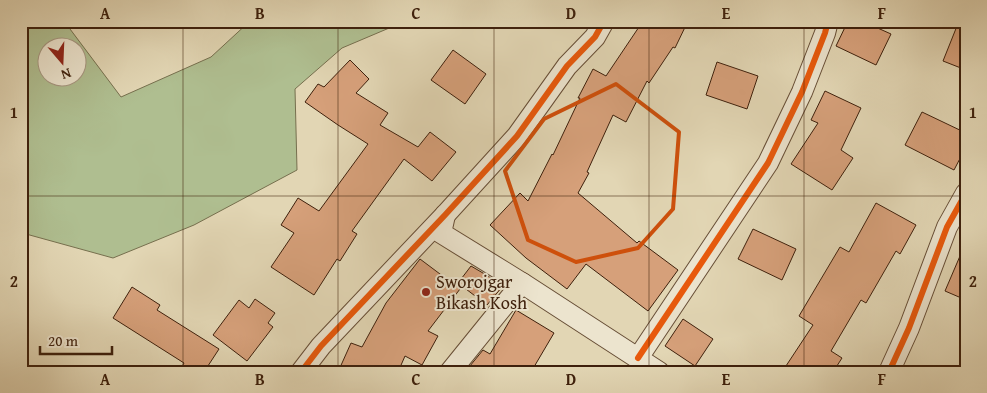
<svg xmlns="http://www.w3.org/2000/svg" width="987" height="393" font-family="'Gentium Book Plus',serif">
	<style>
		.green { fill: #afbe90; stroke: #766f4e; fill-rule: evenodd }
		.building { fill: #d6a07a; stroke: #3e200c }
		.lines { fill: none; stroke-linecap: round; stroke-linejoin: round }
		.minor-casing { stroke: #674e36; stroke-width: 22 }
		.minor { stroke: #ece4ce; stroke-width: 20 }
		.cycleway-casing { stroke: #ece4ce; stroke-width: 9 }
		.cycleway { stroke: #e8590c; stroke-width: 6 }
		.marked { fill: none; stroke: #ce500c; stroke-width: 4; stroke-linejoin: round }
		.grid { fill: none; stroke: #3e200c; stroke-width: 1; stroke-opacity: 0.55 }
		.poi-dot { fill: #8f2418; stroke: #ece4ce; stroke-width: 2 }
		.labels { text-anchor: middle; stroke-width: 4; stroke-linejoin: round; paint-order: stroke }
		.poi-label { font-size: 18px; fill: #3e200c; stroke: #ece4ce; text-anchor: start }
		.neatline { fill: none; stroke: #3e200c; stroke-width: 2 }
		.grid-label { font-size: 16px; text-anchor: middle; font-weight: bold; fill: #3e200c }
	</style>
	<rect width="100%" height="100%" fill="#e2d6b4"/>
	<filter id="stains"><feTurbulence type="fractalNoise" baseFrequency=".004" numOctaves="4"/><feColorMatrix values="0 0 0 0 .2 0 0 0 0 .09 0 0 0 0 .02 0 0 0 .5 -.17"/></filter>
	<radialGradient id="worn" r=".72"><stop offset=".6" stop-color="#630" stop-opacity="0"/><stop offset="1" stop-color="#630" stop-opacity=".3"/></radialGradient>
	<path class="green" d="M21,21H64L121,97L211,57L250,21H399L401,23L342,48L295,89L297,170L194,225L113,258L26,234L21,241ZM48,48H78V78H48Z"/>
	<g class="building">
		<path d="M643,21H688L675,48L673,47L649,83L647,81L626,122L613,115L587,172L589,173L578,193L637,243L639,241L678,270L648,311L586,264L567,289L526,258L490,225L520,193L528,201L552,154L553,155L580,98H578L593,69L606,76Z"/>
		<path d="M848,21H862L891,34L876,65L836,46Z"/>
		<path d="M959,21H966V70L943,61Z"/>
		<path d="M453,50L486,74L465,104L431,80Z"/>
		<path d="M350,60L369,79L356,93L388,113L380,125L418,147L430,132L456,152L432,181L404,159L352,231L357,234L340,261L337,259L314,295L271,267L294,233L281,225L298,198L319,211L368,144L338,125L305,102L318,84L324,87Z"/>
		<path d="M717,62L758,76L747,109L706,95Z"/>
		<path d="M825,91L861,108L841,150L853,158L832,190L791,164L818,123L811,120Z"/>
		<path d="M922,112L966,133V147L954,170L905,145Z"/>
		<path d="M876,203L916,225L900,254L896,251L866,303L861,300L831,351L842,358L833,372H782L813,325L799,316L840,247L849,252Z"/>
		<path d="M753,229L796,249L782,280L738,259Z"/>
		<path d="M966,242V300L945,291Z"/>
		<path d="M420,259L460,289L428,331L438,336L422,365L405,356L398,372H338L351,343L362,347L386,303Z"/>
		<path d="M471,266L488,276L502,287L487,305L458,283Z"/>
		<path d="M132,287L160,305L157,310L219,349L204,372H179L184,363L113,318Z"/>
		<path d="M255,299L275,313L268,323L273,327L247,361L213,335L239,300L249,308Z"/>
		<path d="M516,310L554,333L531,372H465L483,350L490,354Z"/>
		<path d="M683,319L713,339L695,366L665,346Z"/>
	</g>
	<g class="lines">
		<defs>
			<g id="minor">
				<path d="M445,215L441,233L522,283L659,372"/>
				<path d="M638,358L768,163L802,92L825,33L828,21"/>
				<path d="M301,372L321,346L445,215L517,136L567,66L595,37L604,21"/>
				<path d="M450,372L522,283"/>
				<path d="M889,372L909,328L947,227L966,193"/>
			</g>
		</defs>
		<use href="#minor" class="minor-casing"/>
		<use href="#minor" class="minor"/>
		<defs>
			<g id="cycleway">
				<path d="M638,358L768,163L802,92L825,33L828,21"/>
				<path d="M301,372L321,346L445,215L517,136L567,66L595,37L604,21"/>
				<path d="M889,372L909,328L947,227L966,193"/>
			</g>
		</defs>
		<use href="#cycleway" class="cycleway-casing"/>
		<use href="#cycleway" class="cycleway"/>
	</g>
	<path class="marked" d="M616,84L679,132L673,209L638,248L576,262L528,240L505,171L544,119Z"/>
	<path class="grid" d="M183,21V372M338,21V372M494,21V372M649,21V372M804,21V372M21,196H966"/>
	<circle class="poi-dot" cx="426" cy="292" r="5"/>
	<g class="labels">
		<g class="poi-label">
			<text x="436" y="288">Sworojgar<tspan x="436" dy="21">Bikash Kosh</tspan></text>
		</g>
	</g>
	<rect width="987" height="393" fill="none" stroke="#e2d6b4" stroke-width="55"/>
	<g transform="translate(62 62) rotate(161)"><circle r="24" fill="#ece4ce" stroke="#a69680"/>
	<path d="M0-4L9 19L0 12L-9 19Z" fill="#8f2418"/>
	<text y="-8" font-size="14" font-weight="bold" text-anchor="middle" fill="#3e200c">N</text>
	</g>
	<path d="M40 346v8h72v-8" fill="none" stroke="#3e200c" stroke-width="2.5"/>
	<text x="48" y="346" font-size="15" fill="#3e200c" stroke="#ece4ce" stroke-width="4" paint-order="stroke">20 m</text>
	<rect x="28" y="28" width="932" height="338" class="neatline"/>
	<g class="grid-label">
		<text x="105" y="19">A</text>
		<text x="260" y="19">B</text>
		<text x="416" y="19">C</text>
		<text x="571" y="19">D</text>
		<text x="726" y="19">E</text>
		<text x="882" y="19">F</text>
		<text x="14" y="118">1</text>
		<text x="973" y="118">1</text>
		<text x="14" y="287">2</text>
		<text x="973" y="287">2</text>
		<text x="105" y="385">A</text>
		<text x="260" y="385">B</text>
		<text x="416" y="385">C</text>
		<text x="571" y="385">D</text>
		<text x="726" y="385">E</text>
		<text x="882" y="385">F</text>
	</g>
	<rect width="100%" height="100%" filter="url(#stains)"/>
	<rect width="100%" height="100%" fill="url(#worn)"/>
</svg>
